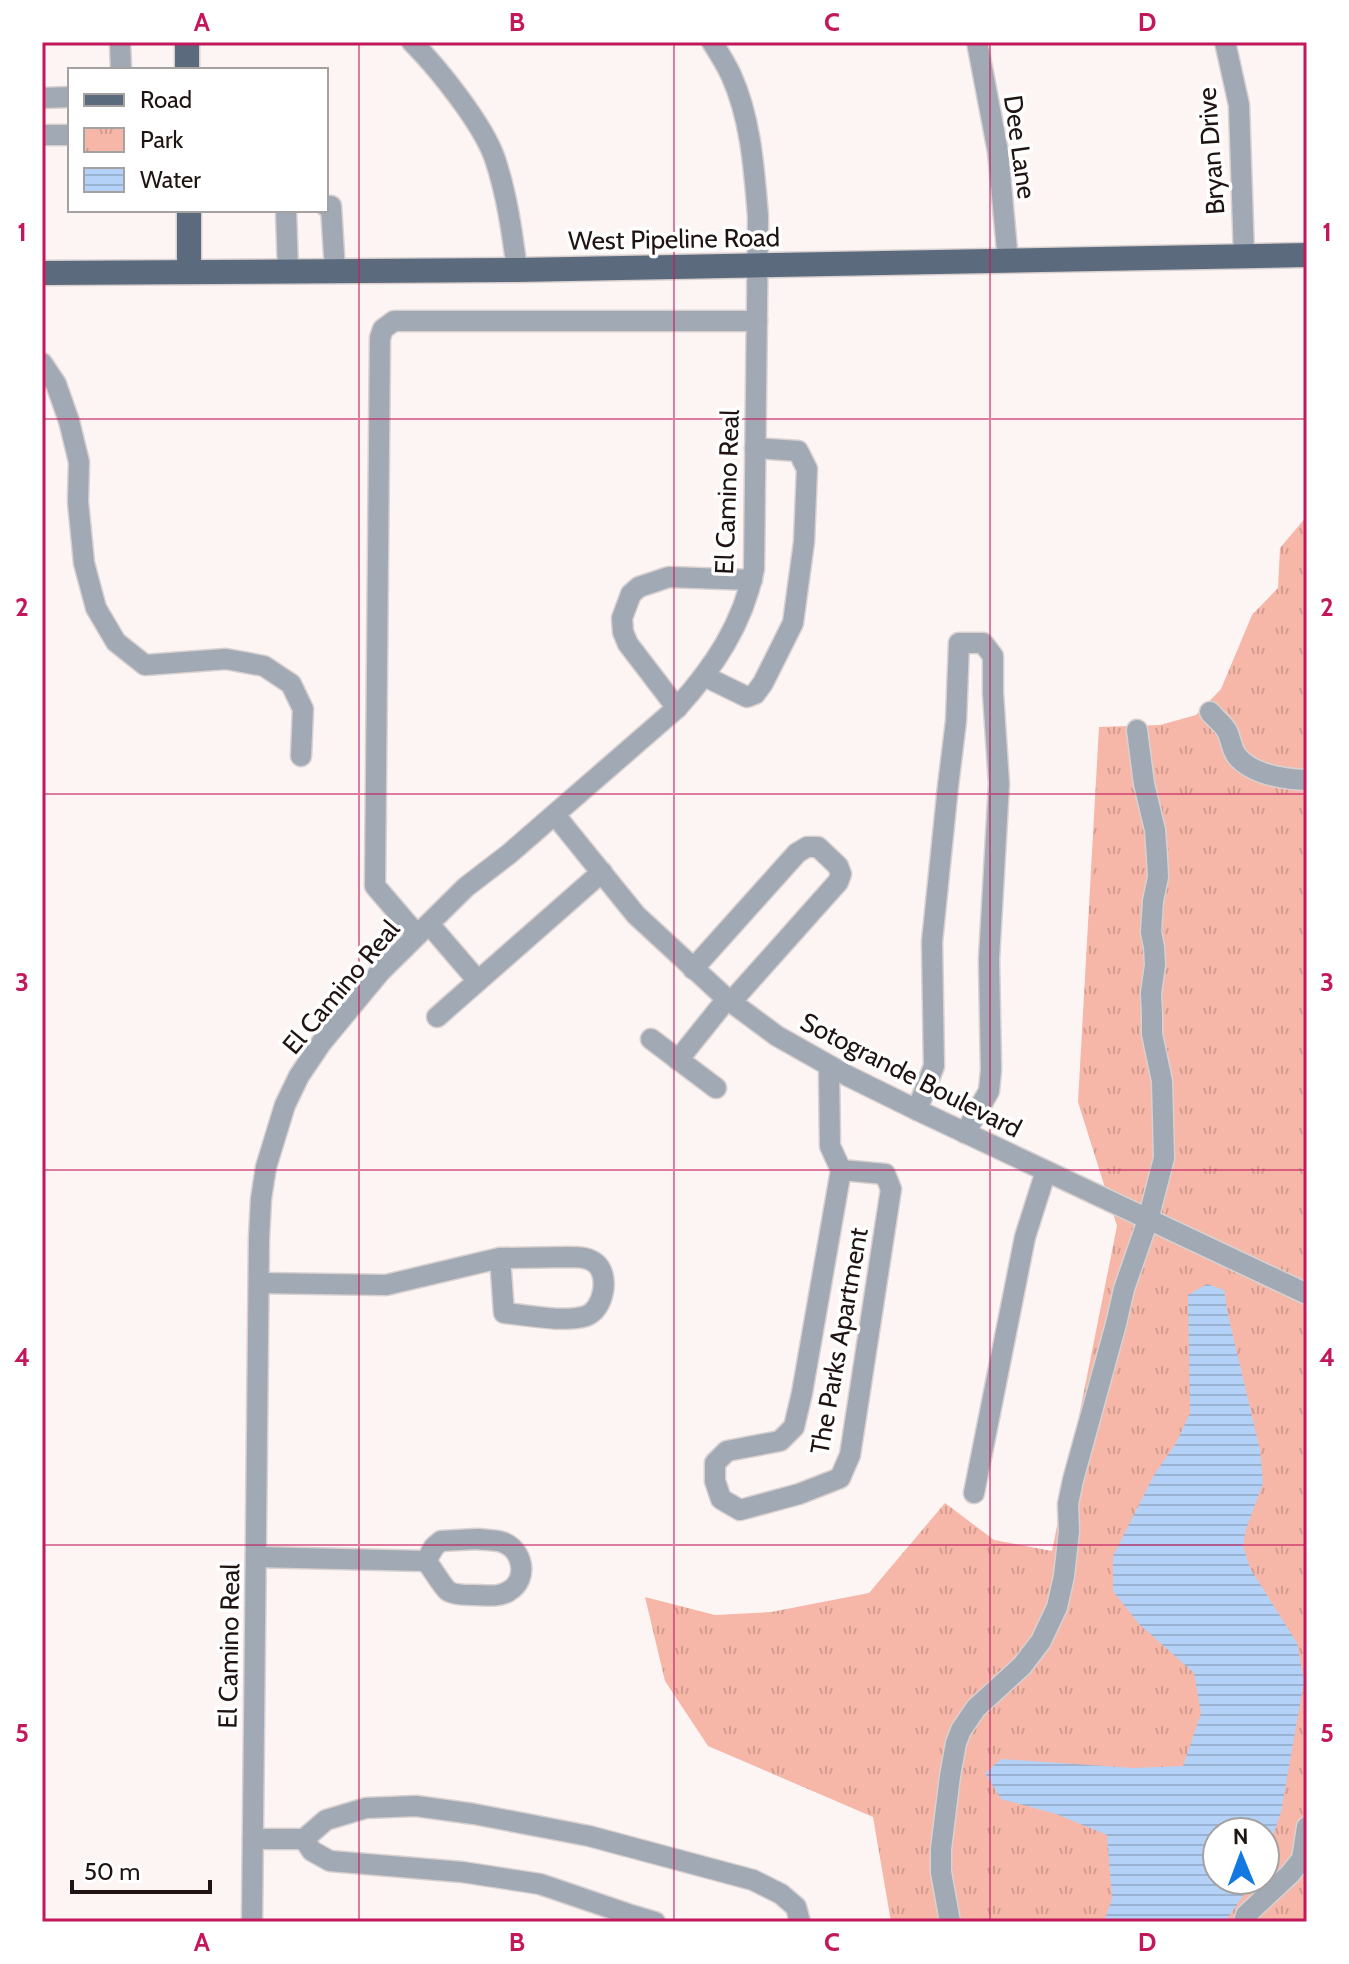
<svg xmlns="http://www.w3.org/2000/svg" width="1349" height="1964" font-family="Cabin,sans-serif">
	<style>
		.park { fill: url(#park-tufts); fill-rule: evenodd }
		.water { fill: url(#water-rules) }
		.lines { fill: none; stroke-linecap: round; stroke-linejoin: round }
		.minor-casing { stroke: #d9d1d0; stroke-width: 23 }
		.major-casing { stroke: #d9d1d0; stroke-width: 27 }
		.minor { stroke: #a1aab4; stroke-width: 20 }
		.major { stroke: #5b6a7c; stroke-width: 24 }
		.grid { fill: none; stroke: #c2185b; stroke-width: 2; stroke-opacity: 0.55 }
		.labels { text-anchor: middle; stroke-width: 7; stroke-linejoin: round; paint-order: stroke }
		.street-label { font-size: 26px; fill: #1f1411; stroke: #fff }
		.neatline { fill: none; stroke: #c2185b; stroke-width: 3 }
		.grid-label { font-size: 26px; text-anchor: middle; font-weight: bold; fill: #c2185b }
	</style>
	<defs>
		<pattern id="park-tufts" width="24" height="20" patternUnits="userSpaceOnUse" patternTransform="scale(2)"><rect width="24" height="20" fill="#f6b6a8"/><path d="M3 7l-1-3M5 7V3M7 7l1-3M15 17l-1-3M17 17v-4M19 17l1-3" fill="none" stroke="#d29c90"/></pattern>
		<pattern id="water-rules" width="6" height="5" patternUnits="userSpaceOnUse" patternTransform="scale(2)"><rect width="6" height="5" fill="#b4d2f7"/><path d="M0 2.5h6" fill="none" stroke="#9ab3d3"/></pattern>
	</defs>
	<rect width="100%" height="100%" fill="#fcf5f4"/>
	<path class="park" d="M1307,516V1922H891L873,1817L708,1746L665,1681L645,1597L715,1615L771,1612L869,1593L945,1503L994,1540L1052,1551L1117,1226L1078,1102L1099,727L1160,725L1196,715L1221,689L1252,615L1278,588L1280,548ZM1217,1832H1265V1880H1217Z"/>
	<path class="water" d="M1207,1284L1224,1290L1228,1315L1260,1450L1263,1483L1246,1529L1243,1546L1250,1568L1297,1643L1304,1681L1281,1812L1265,1858V1832H1217V1880H1254L1225,1922H1104L1112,1899L1107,1835L1056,1814L1001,1799L985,1773L1001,1759L1133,1768L1183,1766L1201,1713L1194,1673L1139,1624L1113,1591V1556L1154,1475L1176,1443L1190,1413L1188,1295Z"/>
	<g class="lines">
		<defs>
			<g id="minor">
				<path d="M120,42L121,70"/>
				<path d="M412,42C438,68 483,124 495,159C507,195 512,232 517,270"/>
				<path d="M977,42L998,152L1008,261"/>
				<path d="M1225,42L1239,105L1244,256"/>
				<path d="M42,98L70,97"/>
				<path d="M42,135H70"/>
				<path d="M326,206H331L335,271"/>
				<path d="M286,210L288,271"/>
				<path d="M42,363L56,384L69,421L79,462L78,502L84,563L96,608L116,642L145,665L226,659L264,666L291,684L303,709L301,756"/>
				<path d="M704,676L747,697L755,694L763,683L793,623L804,542L807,469L798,451L755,448"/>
				<path d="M677,708L628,644L623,632L622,618L631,594L639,587L669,577L752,580"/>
				<path d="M1210,712C1215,718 1223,724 1227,731C1231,739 1231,747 1236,755C1251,775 1284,779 1307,780"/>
				<path d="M555,815L636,915L727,999L777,1036L848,1076L917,1110L1307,1294"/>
				<path d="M429,924L478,981"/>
				<path d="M417,935L375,886L380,338L383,329L394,321H757"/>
				<path d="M693,969L797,853L807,847H818L838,866L841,874L838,882L731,1002"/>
				<path d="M437,1017L602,872"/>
				<path d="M651,1039L716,1088"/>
				<path d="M678,1060L727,999"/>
				<path d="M829,1066L830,1146L841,1170L802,1393L794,1427L780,1441L727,1451L715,1463V1481L721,1499L740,1510L799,1494L840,1478L850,1455L891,1189L885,1174L841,1170"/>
				<path d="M917,1110L934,1066L932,942L948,786L956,721L959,643H983L993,656V693L999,784L989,959L991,1070L989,1091L965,1133"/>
				<path d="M569,1257C578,1257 586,1257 594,1262C611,1273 604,1310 586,1316C564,1323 527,1315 504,1313L500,1258Z"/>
				<path d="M259,1283L386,1285L500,1258"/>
				<path d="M974,1493L1025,1237L1046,1171"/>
				<path d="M477,1539C485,1540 495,1540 502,1542C523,1549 529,1579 509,1591C498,1598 485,1595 473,1595C466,1595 454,1595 448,1591C442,1586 432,1568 426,1561L434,1547L441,1541Z"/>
				<path d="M256,1557L426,1561"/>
				<path d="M253,1839H304"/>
				<path d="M252,1922L259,1238L261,1199L266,1167L285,1105L299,1076L322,1042L380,972L466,887L509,854L677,708C714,667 743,624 754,569L758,216C754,169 751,119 731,75C726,64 719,53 712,42"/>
				<path d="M655,1922L628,1914L540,1884L462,1872L330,1861L312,1851L304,1839L326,1820L366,1808L416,1806L474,1814L589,1836L753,1880L781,1894L796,1907L800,1922"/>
				<path d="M950,1922L941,1872V1849L950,1776L956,1743L961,1730L976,1708L1022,1666L1041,1641L1057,1607L1064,1576L1069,1531L1068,1504L1073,1480L1116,1324L1124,1289L1148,1220L1164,1158L1162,1081L1152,1034V1015L1151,993L1155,965L1154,947L1151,932L1153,901L1158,877L1157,857L1155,830L1144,784L1137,730"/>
				<path d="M1244,1922L1246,1915L1290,1874L1302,1859L1307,1827"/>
			</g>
			<g id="major">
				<path d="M187,42V70"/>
				<path d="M189,210V272"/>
				<path d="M42,273L517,270L1307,255"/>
			</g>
		</defs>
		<use href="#minor" class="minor-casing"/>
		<use href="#major" class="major-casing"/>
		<use href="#minor" class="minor"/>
		<use href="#major" class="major"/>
	</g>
	<path class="grid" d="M359,42V1922M674,42V1922M990,42V1922M42,419H1307M42,794H1307M42,1170H1307M42,1545H1307"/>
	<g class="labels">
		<g class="street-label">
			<text transform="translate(1020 147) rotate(82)" y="9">Dee Lane</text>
			<text transform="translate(1211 151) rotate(-94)" y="9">Bryan Drive</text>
			<text transform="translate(674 239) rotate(-1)" y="9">West Pipeline Road</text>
			<text transform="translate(727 492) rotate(-88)" y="9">El Camino Real</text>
			<text transform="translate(341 987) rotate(-50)" y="9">El Camino Real</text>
			<text transform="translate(911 1075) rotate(27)" y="9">Sotogrande Boulevard</text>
			<text transform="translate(839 1341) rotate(-80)" y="9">The Parks Apartment</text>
			<text transform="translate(229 1646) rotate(-89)" y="9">El Camino Real</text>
		</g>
	</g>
	<rect width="1349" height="1964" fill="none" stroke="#ffffff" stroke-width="88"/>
	<rect x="68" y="68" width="260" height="144" fill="#ffffff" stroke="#a5a1a0" stroke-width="2"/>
	<rect x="84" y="94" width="40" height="12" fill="#5b6a7c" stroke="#a5a1a0" stroke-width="2"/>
	<text x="140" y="108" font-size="24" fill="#1f1411">Road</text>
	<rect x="84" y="128" width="40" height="24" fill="url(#park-tufts)" stroke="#a5a1a0" stroke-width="2"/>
	<text x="140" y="148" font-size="24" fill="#1f1411">Park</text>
	<rect x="84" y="168" width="40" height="24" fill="url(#water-rules)" stroke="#a5a1a0" stroke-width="2"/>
	<text x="140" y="188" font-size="24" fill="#1f1411">Water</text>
	<g transform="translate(1241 1856) rotate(359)"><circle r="38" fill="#ffffff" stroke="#a5a1a0" stroke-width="2"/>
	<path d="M0-6L14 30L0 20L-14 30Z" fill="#1179e1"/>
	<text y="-12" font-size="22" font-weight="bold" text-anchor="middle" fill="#1f1411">N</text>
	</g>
	<path d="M72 1880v12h138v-12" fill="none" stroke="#1f1411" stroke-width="4"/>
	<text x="84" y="1880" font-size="24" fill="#1f1411" stroke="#ffffff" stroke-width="6" paint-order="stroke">50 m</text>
	<rect x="44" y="44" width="1261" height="1876" class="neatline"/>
	<g class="grid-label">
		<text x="202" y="31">A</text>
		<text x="517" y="31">B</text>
		<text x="832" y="31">C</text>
		<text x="1147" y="31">D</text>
		<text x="22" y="241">1</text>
		<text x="1327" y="241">1</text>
		<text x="22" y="616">2</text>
		<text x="1327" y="616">2</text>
		<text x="22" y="991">3</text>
		<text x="1327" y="991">3</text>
		<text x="22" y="1366">4</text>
		<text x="1327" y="1366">4</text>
		<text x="22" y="1742">5</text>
		<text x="1327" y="1742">5</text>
		<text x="202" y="1951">A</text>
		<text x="517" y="1951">B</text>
		<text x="832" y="1951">C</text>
		<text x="1147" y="1951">D</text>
	</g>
</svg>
